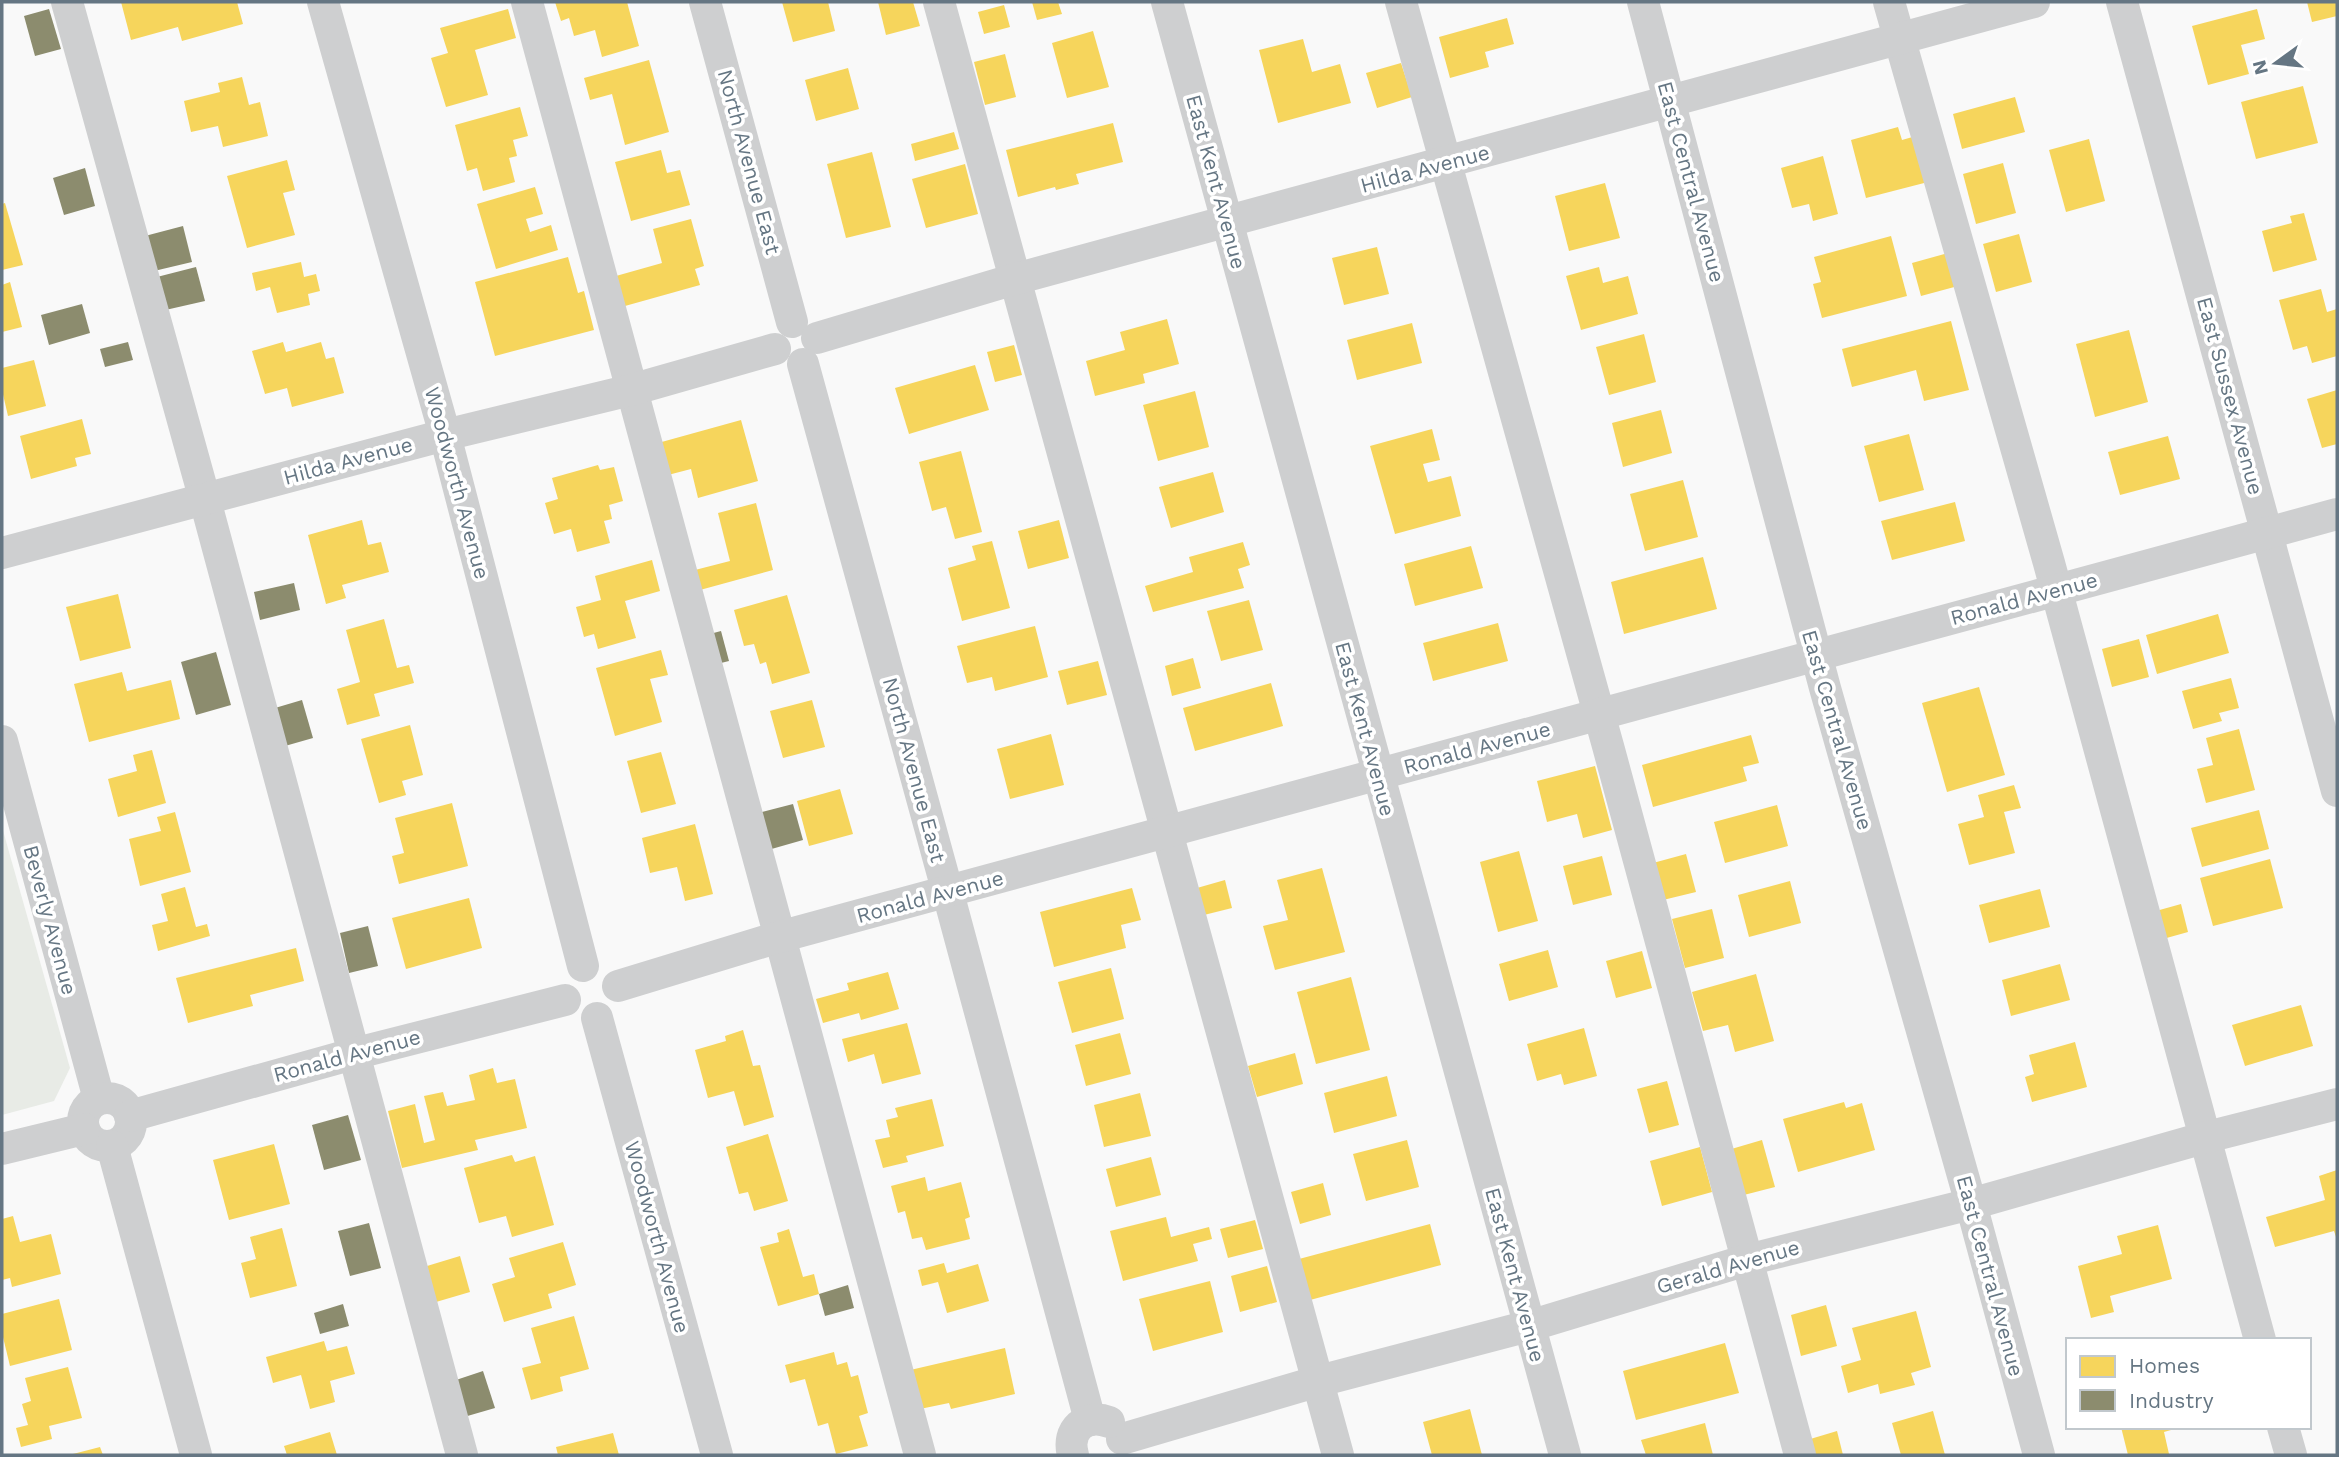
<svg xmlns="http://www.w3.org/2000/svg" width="2339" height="1457" font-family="'Work Sans',sans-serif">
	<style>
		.green { fill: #e8ebe6 }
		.homes { fill: #f6d55c }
		.industry { fill: #8c8c6e }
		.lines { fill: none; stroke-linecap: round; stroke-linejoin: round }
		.minor { stroke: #cecfd0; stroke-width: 32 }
		.labels { text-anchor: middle; stroke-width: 7; stroke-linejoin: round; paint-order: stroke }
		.street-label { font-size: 21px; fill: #657683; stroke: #fff }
	</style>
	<rect width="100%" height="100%" fill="#f9f9f9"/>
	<path class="green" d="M2,827L70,1068L54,1101L2,1115Z"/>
	<g class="homes">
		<path d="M121,2H237L243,24L182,41L178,27L131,40Z"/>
		<path d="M555,2H627L639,46L602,57L595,30L574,36L569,18L561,21Z"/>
		<path d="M782,2H828L835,31L793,42Z"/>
		<path d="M878,2H913L920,26L886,35Z"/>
		<path d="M1032,2H1058L1062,14L1037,20Z"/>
		<path d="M2307,2H2337V16L2312,22Z"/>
		<path d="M1004,5L1010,27L984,34L978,12Z"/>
		<path d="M508,9L516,38L475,50L488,95L446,107L431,58L448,53L440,28Z"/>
		<path d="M2257,9L2265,39L2241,45L2249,74L2208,85L2192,26Z"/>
		<path d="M1507,18L1514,44L1485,52L1489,67L1450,78L1439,37Z"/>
		<path d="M1093,31L1109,87L1067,98L1052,43Z"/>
		<path d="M1303,39L1312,72L1340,64L1351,103L1278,123L1259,50Z"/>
		<path d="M1005,54L1016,97L985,105L974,62Z"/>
		<path d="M649,60L669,132L625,145L612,94L590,100L584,78Z"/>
		<path d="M1401,63L1412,97L1377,108L1366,73Z"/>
		<path d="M848,68L859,109L816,121L805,80Z"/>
		<path d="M242,77L249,105L260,102L268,136L223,147L218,126L191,132L184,101L220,92L218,83Z"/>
		<path d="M2303,86L2318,143L2256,159L2241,102Z"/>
		<path d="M2015,97L2025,132L1962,149L1953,114Z"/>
		<path d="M520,107L528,136L513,140L517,156L509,158L515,182L483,191L477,168L467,171L455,125Z"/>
		<path d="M1113,123L1123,162L1076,174L1079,184L1056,190L1055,187L1018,197L1006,150Z"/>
		<path d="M1898,127L1902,140L1916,136L1928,182L1866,198L1851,140Z"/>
		<path d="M954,132L959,149L915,161L911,144Z"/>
		<path d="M2089,139L2105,201L2066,212L2049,150Z"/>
		<path d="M661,150L667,173L680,170L690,205L631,221L615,162Z"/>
		<path d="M872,152L891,227L846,238L827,164Z"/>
		<path d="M1823,156L1838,214L1813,221L1809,204L1792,208L1781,168Z"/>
		<path d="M287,160L295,190L283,193L295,235L247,248L227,176Z"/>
		<path d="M2003,163L2016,213L1976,224L1963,174Z"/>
		<path d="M965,164L978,214L926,228L912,179Z"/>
		<path d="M1605,183L1620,238L1569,251L1555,196Z"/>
		<path d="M535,187L543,214L526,219L530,232L551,225L558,250L496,269L477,204Z"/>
		<path d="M5,203L23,265L2,270V204Z"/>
		<path d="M2304,213L2317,260L2273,272L2262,231L2292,223L2290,216Z"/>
		<path d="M691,219L704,266L695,269L700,285L625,306L616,276L662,263L653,229Z"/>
		<path d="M2019,234L2032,282L1996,292L1983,244Z"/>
		<path d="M1891,236L1907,296L1822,318L1813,284L1821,282L1814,257Z"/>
		<path d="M1377,247L1389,294L1344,305L1332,258Z"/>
		<path d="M1948,253L1958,286L1921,296L1912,263Z"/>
		<path d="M568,257L578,293L584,291L594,330L495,356L475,282Z"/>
		<path d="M301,262L304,277L316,274L320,291L308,294L310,305L277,313L270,287L256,291L252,273Z"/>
		<path d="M1599,267L1603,283L1628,276L1638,314L1581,330L1566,276Z"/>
		<path d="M10,282L22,327L2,332V285Z"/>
		<path d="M2321,289L2327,312L2337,309V356L2312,363L2307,346L2293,350L2279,300Z"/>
		<path d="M1167,319L1179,364L1143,374L1145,383L1095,396L1086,361L1125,350L1120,332Z"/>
		<path d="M1951,321L1969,390L1924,401L1916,370L1852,387L1842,349Z"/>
		<path d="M1412,323L1422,363L1357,380L1347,340Z"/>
		<path d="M2129,330L2148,402L2095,417L2076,344Z"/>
		<path d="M1644,334L1656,382L1609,395L1596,347Z"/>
		<path d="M283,342L286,352L321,342L326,359L334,357L344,393L292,407L287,388L265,394L252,351Z"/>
		<path d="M1014,345L1022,375L995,382L987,352Z"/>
		<path d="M34,360L46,406L8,416L2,390V368Z"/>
		<path d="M975,365L989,410L909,434L895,388Z"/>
		<path d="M2337,390V444L2322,448L2307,399Z"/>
		<path d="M1195,391L1209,447L1158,461L1143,405Z"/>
		<path d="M1661,410L1672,453L1623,467L1612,423Z"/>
		<path d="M82,419L91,454L75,458L77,466L31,479L20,436Z"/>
		<path d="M741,420L758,481L698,498L691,469L668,475L658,443Z"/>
		<path d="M1432,429L1440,460L1423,464L1428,482L1451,476L1461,516L1395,534L1370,446Z"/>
		<path d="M1909,434L1924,490L1879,502L1864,446Z"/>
		<path d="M2168,436L2180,479L2120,495L2108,452Z"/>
		<path d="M961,451L982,532L955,539L946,507L932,511L919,462Z"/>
		<path d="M598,465L600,470L614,467L623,501L609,505L612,519L604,521L610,543L577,552L571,529L554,534L545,503L558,499L552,478Z"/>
		<path d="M1213,472L1224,512L1171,528L1159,487Z"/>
		<path d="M1683,480L1698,537L1645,551L1630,494Z"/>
		<path d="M1955,502L1965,541L1892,560L1881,521Z"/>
		<path d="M756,503L773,570L700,590L695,570L730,561L718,513Z"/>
		<path d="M362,520L368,545L381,542L389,572L342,585L346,598L326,604L308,535Z"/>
		<path d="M1059,520L1069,558L1028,569L1018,531Z"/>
		<path d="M992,541L1010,608L962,621L948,568L976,560L972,546Z"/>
		<path d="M1243,542L1250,565L1238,569L1244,588L1153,612L1145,586L1193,572L1189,557Z"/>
		<path d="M1471,546L1483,588L1415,606L1404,564Z"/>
		<path d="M1703,557L1717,609L1624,634L1611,582Z"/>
		<path d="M652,560L660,591L625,601L636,638L598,649L594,634L584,637L576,607L601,600L595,576Z"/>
		<path d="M118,594L131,648L80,661L66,607Z"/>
		<path d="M787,595L810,673L772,684L766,662L760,664L754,644L744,646L734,610Z"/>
		<path d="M1249,600L1263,650L1221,661L1207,611Z"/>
		<path d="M2218,614L2229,653L2157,674L2146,635Z"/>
		<path d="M384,619L397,668L409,665L414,683L374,694L380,716L347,725L337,689L360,682L346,630Z"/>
		<path d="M1498,623L1508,661L1433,681L1423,643Z"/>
		<path d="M1035,626L1048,677L995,691L992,677L967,683L957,646Z"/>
		<path d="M2139,639L2149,677L2112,687L2102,649Z"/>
		<path d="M661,650L668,675L650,679L662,722L615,736L596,668Z"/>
		<path d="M1193,658L1201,688L1172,696L1165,666Z"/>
		<path d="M1098,661L1107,695L1067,705L1058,671Z"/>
		<path d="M122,672L127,691L171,680L180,719L89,742L74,684Z"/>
		<path d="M2231,678L2239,708L2219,713L2222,721L2193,729L2182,691Z"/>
		<path d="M1271,683L1283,726L1195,751L1183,708Z"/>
		<path d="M1979,687L2005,775L1947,792L1922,703Z"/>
		<path d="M812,700L825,747L783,758L770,711Z"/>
		<path d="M410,725L423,775L402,781L406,795L379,803L361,739Z"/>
		<path d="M2239,729L2255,790L2206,803L2197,769L2213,765L2206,738Z"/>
		<path d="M1051,734L1064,785L1010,799L997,749Z"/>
		<path d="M1751,735L1759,763L1743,767L1747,781L1653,807L1642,765Z"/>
		<path d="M152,750L166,803L118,817L108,779L137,771L133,755Z"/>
		<path d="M661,752L676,804L641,813L627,761Z"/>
		<path d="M1595,766L1612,830L1583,838L1577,814L1547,822L1537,781Z"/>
		<path d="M2014,785L2021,808L2004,812L2015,853L1969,865L1958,824L1984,817L1978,795Z"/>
		<path d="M840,789L853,834L809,846L797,801Z"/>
		<path d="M452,803L468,866L399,884L392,856L404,853L395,818Z"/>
		<path d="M1777,805L1788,846L1725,863L1714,822Z"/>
		<path d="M2259,810L2269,849L2202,867L2191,828Z"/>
		<path d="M175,812L191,872L140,886L129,839L161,831L157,817Z"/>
		<path d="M695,824L713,894L685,901L677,867L650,873L642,838Z"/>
		<path d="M1519,851L1538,921L1498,932L1480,862Z"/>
		<path d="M1686,854L1696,892L1663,900L1653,863Z"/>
		<path d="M1602,856L1612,895L1573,905L1563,866Z"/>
		<path d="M2270,859L2283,908L2213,926L2200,878Z"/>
		<path d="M1322,868L1345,952L1275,970L1263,926L1288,920L1277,880Z"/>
		<path d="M1225,880L1232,908L1204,915L1197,888Z"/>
		<path d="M1790,881L1801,923L1749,937L1738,895Z"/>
		<path d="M185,887L196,927L207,924L210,936L158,951L152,925L168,921L161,894Z"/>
		<path d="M1132,888L1141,920L1121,925L1126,948L1054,967L1040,912Z"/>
		<path d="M2040,889L2050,927L1989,943L1979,905Z"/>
		<path d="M469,898L482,948L406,969L392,918Z"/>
		<path d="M2181,904L2188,932L2163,939L2156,911Z"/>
		<path d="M1712,909L1724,958L1685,968L1672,919Z"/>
		<path d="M296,948L304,981L250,995L253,1006L188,1023L176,978Z"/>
		<path d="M1548,950L1558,987L1509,1001L1499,964Z"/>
		<path d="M1642,951L1652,988L1616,998L1606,961Z"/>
		<path d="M2060,964L2070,1000L2011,1016L2002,980Z"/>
		<path d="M1111,968L1124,1019L1072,1033L1058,982Z"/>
		<path d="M888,972L899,1009L861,1020L859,1013L823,1023L816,999L849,990L847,983Z"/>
		<path d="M1756,974L1774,1041L1735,1052L1728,1025L1703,1031L1692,992Z"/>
		<path d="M1351,977L1370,1050L1316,1064L1297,992Z"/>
		<path d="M2301,1005L2313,1046L2245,1066L2232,1025Z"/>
		<path d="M907,1023L921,1074L882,1084L874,1054L848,1062L842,1039Z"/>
		<path d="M1584,1028L1597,1076L1564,1085L1561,1074L1537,1081L1527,1044Z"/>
		<path d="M743,1030L753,1066L760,1065L774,1117L744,1126L734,1091L708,1098L695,1050L726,1041L725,1036Z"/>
		<path d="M1120,1033L1131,1074L1086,1086L1075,1045Z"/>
		<path d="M2075,1042L2087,1087L2032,1102L2025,1077L2034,1074L2029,1055Z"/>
		<path d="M1295,1053L1303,1084L1257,1097L1248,1066Z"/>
		<path d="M493,1068L497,1083L515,1079L527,1128L475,1140L478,1150L402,1168L388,1111L415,1104L424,1143L435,1140L424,1096L443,1092L447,1106L475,1100L469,1075Z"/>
		<path d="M1387,1076L1397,1116L1334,1133L1324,1093Z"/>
		<path d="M1667,1081L1679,1125L1649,1133L1637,1089Z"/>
		<path d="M1140,1093L1151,1136L1104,1147L1094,1105Z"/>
		<path d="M932,1099L944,1146L906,1156L908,1162L883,1168L875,1140L890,1137L886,1120L898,1117L895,1108Z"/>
		<path d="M1844,1102L1846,1108L1862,1103L1875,1150L1798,1172L1783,1119Z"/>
		<path d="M768,1134L788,1201L754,1211L748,1192L739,1194L726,1147Z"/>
		<path d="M1407,1140L1419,1187L1366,1201L1353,1154Z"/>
		<path d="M1762,1140L1775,1187L1740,1196L1728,1150Z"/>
		<path d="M274,1144L290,1204L229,1220L213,1160Z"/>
		<path d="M1700,1147L1712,1192L1662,1206L1650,1161Z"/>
		<path d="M512,1155L515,1162L535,1156L554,1225L512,1237L506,1216L479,1223L464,1168Z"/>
		<path d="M1151,1157L1161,1195L1116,1207L1106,1169Z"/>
		<path d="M2337,1170V1240L2334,1231L2275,1247L2266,1217L2325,1200L2319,1176Z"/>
		<path d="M925,1177L928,1191L961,1182L970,1217L965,1219L970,1239L926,1250L922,1237L912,1239L905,1211L898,1213L891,1186Z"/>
		<path d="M1323,1183L1331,1215L1300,1224L1291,1192Z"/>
		<path d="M13,1216L20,1242L51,1234L61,1274L12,1287L10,1278L2,1280V1219Z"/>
		<path d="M1166,1217L1171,1237L1209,1227L1212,1239L1193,1244L1198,1261L1123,1281L1110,1231Z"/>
		<path d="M1255,1220L1263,1249L1228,1258L1220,1229Z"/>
		<path d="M1430,1224L1441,1265L1310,1300L1299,1259Z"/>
		<path d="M2158,1225L2172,1279L2110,1296L2114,1312L2091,1318L2078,1266L2122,1254L2117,1236Z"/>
		<path d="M282,1228L297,1286L250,1298L241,1263L256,1259L250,1237Z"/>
		<path d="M789,1229L803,1277L814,1274L819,1294L778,1306L760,1247L779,1242L777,1233Z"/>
		<path d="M563,1242L576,1285L548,1294L552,1308L504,1322L492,1284L515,1277L509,1258Z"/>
		<path d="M460,1256L470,1292L436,1302L427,1266Z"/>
		<path d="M944,1263L947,1273L978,1264L989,1301L947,1313L938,1282L922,1286L918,1270Z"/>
		<path d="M1267,1266L1277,1302L1240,1312L1231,1276Z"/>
		<path d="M1210,1281L1223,1332L1153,1351L1139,1299Z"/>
		<path d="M59,1299L72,1350L10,1366L2,1333V1314Z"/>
		<path d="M1826,1305L1837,1346L1801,1356L1791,1315Z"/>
		<path d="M1916,1311L1931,1367L1911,1373L1915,1385L1880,1394L1878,1384L1848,1393L1841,1366L1861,1360L1852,1328Z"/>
		<path d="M574,1316L589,1369L560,1377L563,1391L531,1400L522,1368L541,1363L531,1328Z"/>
		<path d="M324,1341L327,1351L347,1346L355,1374L330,1381L335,1402L310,1409L301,1375L273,1383L266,1357Z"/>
		<path d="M1725,1343L1739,1393L1636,1420L1623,1371Z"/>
		<path d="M1005,1348L1015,1394L951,1409L949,1403L915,1410L906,1371Z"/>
		<path d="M834,1352L837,1365L847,1362L851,1377L858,1375L868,1413L859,1416L868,1446L836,1454L828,1423L818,1426L805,1379L790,1383L785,1365Z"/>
		<path d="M68,1367L82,1418L49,1426L52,1439L21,1447L16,1428L28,1425L22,1404L31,1401L25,1378Z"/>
		<path d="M1470,1409L1482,1455H1432L1423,1422Z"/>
		<path d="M1933,1411L1945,1455H1901L1892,1423Z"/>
		<path d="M1705,1423L1713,1455H1646L1641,1440Z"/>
		<path d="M2121,1427H2178V1428L2164,1432L2169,1454L2128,1455Z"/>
		<path d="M1837,1431L1843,1455H1811L1807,1440Z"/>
		<path d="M330,1432L337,1455H287L284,1446Z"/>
		<path d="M613,1433L619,1455H558L556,1447Z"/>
		<path d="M100,1447L103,1455H73V1454Z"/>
	</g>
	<g class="industry">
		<path d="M49,9L61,49L35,56L24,16Z"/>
		<path d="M85,168L95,206L64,215L53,178Z"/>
		<path d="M183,226L192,262L154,271L145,236Z"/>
		<path d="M196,267L205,301L161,311L153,278Z"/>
		<path d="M82,304L90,333L49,345L41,315Z"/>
		<path d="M128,342L133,360L105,367L100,349Z"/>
		<path d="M294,583L300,610L260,620L254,592Z"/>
		<path d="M721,631L729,661L713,665L706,635Z"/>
		<path d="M216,652L231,705L196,715L181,662Z"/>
		<path d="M302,700L313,738L285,746L275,708Z"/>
		<path d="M793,804L803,840L768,850L758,813Z"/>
		<path d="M368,926L378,966L349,973L340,933Z"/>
		<path d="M348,1115L361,1160L324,1170L312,1125Z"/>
		<path d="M369,1223L381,1268L350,1276L338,1231Z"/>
		<path d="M848,1285L854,1308L825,1316L819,1294Z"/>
		<path d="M343,1304L349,1326L320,1334L314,1313Z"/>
		<path d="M483,1371L495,1408L464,1417L453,1381Z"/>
	</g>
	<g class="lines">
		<g class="minor">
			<path d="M67,2L205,500L462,1455"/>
			<path d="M323,2L445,435L583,966"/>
			<path d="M527,2L920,1455"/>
			<path d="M705,2L792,322"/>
			<path d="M939,2L1338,1455"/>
			<path d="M1167,2L1565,1455"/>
			<path d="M1401,2L1608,746L1800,1455"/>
			<path d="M1643,2L1825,688L1971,1204L2039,1455"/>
			<path d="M1889,2L2049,563L2260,1340"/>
			<path d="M2122,2L2337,791"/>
			<path d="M817,338L1015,279L2034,2"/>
			<path d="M803,364L948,893L1090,1420"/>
			<path d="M2,553L445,435L631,390L775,349"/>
			<path d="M2,741L99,1099"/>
			<path d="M618,986L779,937L2337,514"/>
			<path d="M597,1018L717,1455"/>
			<circle cx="107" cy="1122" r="24"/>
			<path d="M130,1116L353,1054L565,1000"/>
			<path d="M112,1146L196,1455"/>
			<path d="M2,1149L84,1129"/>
			<path d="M2283,1427L2291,1455"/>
			<path d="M1122,1439L1319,1381L1529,1326L1747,1260L1971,1204L2207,1137L2337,1104"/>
			<path d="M1073,1455C1066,1430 1085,1413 1109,1422"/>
		</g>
	</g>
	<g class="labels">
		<g class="street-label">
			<text transform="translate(749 162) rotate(75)" y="7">North Avenue East</text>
			<text transform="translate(1425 169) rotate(-15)" y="7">Hilda Avenue</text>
			<text transform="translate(1216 182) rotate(75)" y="7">East Kent Avenue</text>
			<text transform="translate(1691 182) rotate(75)" y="7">East Central Avenue</text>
			<text transform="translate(2230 396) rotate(75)" y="7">East Sussex Avenue</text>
			<text transform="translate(348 461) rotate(-15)" y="7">Hilda Avenue</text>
			<text transform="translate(457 483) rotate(75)" y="7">Woodworth Avenue</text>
			<text transform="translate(2024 599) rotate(-15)" y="7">Ronald Avenue</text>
			<text transform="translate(1365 729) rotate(75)" y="7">East Kent Avenue</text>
			<text transform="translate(1837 730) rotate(74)" y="7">East Central Avenue</text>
			<text transform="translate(1477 748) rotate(-15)" y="7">Ronald Avenue</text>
			<text transform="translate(914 770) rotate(75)" y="7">North Avenue East</text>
			<text transform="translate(930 897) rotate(-15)" y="7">Ronald Avenue</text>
			<text transform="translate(50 920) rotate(75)" y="7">Beverly Avenue</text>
			<text transform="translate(347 1056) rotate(-15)" y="7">Ronald Avenue</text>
			<text transform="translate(657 1237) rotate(75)" y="7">Woodworth Avenue</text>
			<text transform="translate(1728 1267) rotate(-16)" y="7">Gerald Avenue</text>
			<text transform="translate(1515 1275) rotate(75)" y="7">East Kent Avenue</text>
			<text transform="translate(1990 1276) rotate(75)" y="7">East Central Avenue</text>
		</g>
	</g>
	<rect width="2339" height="1457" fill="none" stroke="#657683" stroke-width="7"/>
	<rect x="2066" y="1338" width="245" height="91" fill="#ffffff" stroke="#c1c8cd" stroke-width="2"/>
	<rect x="2080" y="1356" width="35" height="21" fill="#f6d55c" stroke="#c1c8cd" stroke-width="2"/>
	<text x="2129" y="1373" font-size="21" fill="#657683">Homes</text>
	<rect x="2080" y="1390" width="35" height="21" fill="#8c8c6e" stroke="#c1c8cd" stroke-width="2"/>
	<text x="2129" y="1408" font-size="21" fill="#657683">Industry</text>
	<g transform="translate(2276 63) rotate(255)" stroke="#ffffff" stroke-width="5" paint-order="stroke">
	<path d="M0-5L12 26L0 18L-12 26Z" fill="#657683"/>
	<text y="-10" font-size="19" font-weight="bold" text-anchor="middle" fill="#657683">N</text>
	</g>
</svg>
